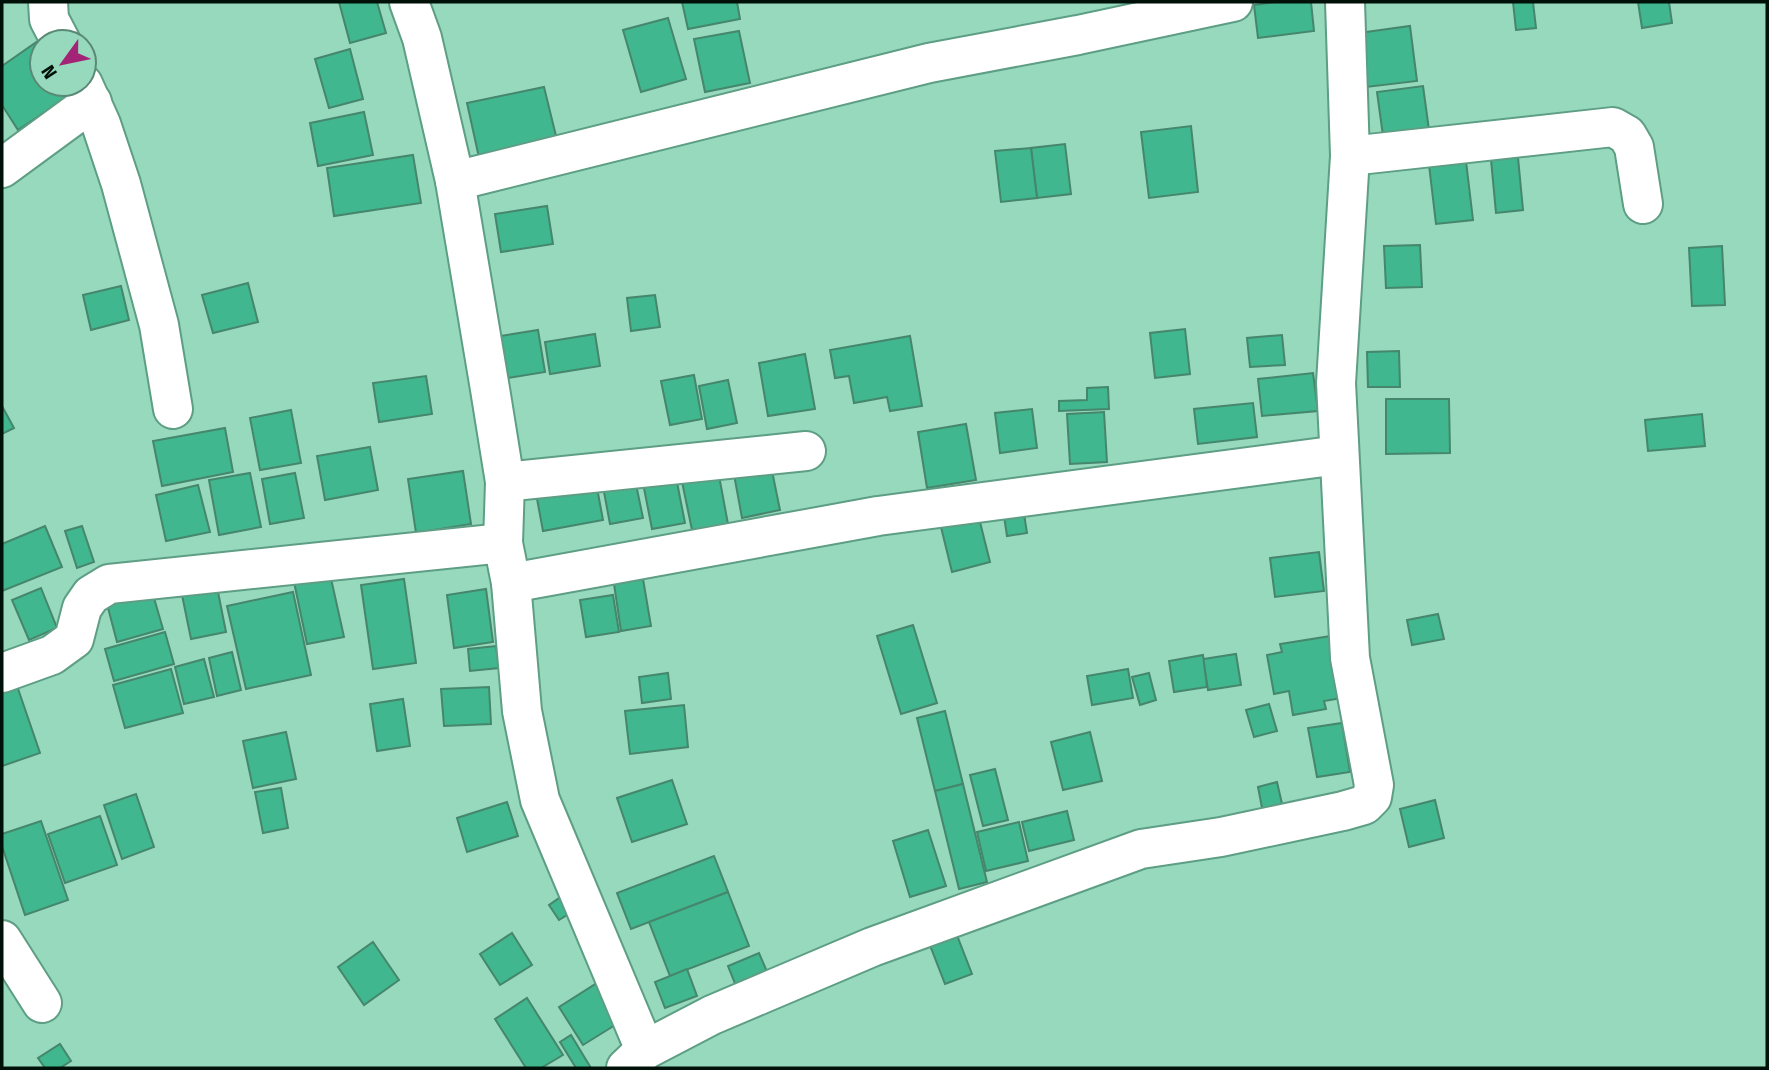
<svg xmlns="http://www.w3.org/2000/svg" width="1769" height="1070" font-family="'Fira Sans Condensed',sans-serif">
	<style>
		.building { fill: #40b78e; stroke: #45866d; stroke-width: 2 }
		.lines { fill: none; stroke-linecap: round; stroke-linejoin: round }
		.minor-casing { stroke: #5d9e84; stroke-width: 42 }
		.minor { stroke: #fff; stroke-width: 38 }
	</style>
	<rect width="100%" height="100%" fill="#96d9bd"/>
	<g class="building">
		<path d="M339,2H377L386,33L350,43Z"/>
		<path d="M682,2H737L740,19L688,29Z"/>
		<path d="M1275,2H1311L1314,31L1258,38L1254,5Z"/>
		<path d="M1513,2H1533L1536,28L1516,30Z"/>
		<path d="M1638,2H1669L1672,23L1642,28Z"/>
		<path d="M668,18L686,79L641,92L623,30Z"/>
		<path d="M1410,26L1417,81L1358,88L1351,34Z"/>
		<path d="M739,31L750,83L705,92L694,39Z"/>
		<path d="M38,41L42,47V84H67L73,93L18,130L2,105V66Z"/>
		<path d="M350,49L363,99L329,108L315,59Z"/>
		<path d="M1423,86L1429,130L1383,136L1377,92Z"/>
		<path d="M544,87L558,144L480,162L467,103Z"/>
		<path d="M364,112L373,155L318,166L310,123Z"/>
		<path d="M1191,126L1198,192L1149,198L1141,132Z"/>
		<path d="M1065,144L1071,194L1037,198L1031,148Z"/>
		<path d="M1517,147L1523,210L1496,213L1490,149Z"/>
		<path d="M1031,148L1037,198L1001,202L995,151Z"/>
		<path d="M413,155L421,203L334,216L327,168Z"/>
		<path d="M1466,161L1473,220L1436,224L1429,165Z"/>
		<path d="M547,206L553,244L501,252L495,214Z"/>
		<path d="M1420,245L1422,287L1386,288L1384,246Z"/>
		<path d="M1722,246L1725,305L1692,306L1689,248Z"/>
		<path d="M248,283L258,322L213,333L202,295Z"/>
		<path d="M121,286L129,320L91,330L83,295Z"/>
		<path d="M655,295L660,327L631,331L627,298Z"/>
		<path d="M1185,329L1190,374L1155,378L1150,333Z"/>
		<path d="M538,330L545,372L508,378L500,336Z"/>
		<path d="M595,334L600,366L550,374L545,342Z"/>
		<path d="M1282,335L1285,365L1250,367L1247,338Z"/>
		<path d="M910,336L922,406L890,411L887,397L854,403L849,376L835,378L830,350Z"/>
		<path d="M1399,351L1400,387H1368L1367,352Z"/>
		<path d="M805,354L815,409L768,416L759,363Z"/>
		<path d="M1313,373L1318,411L1262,416L1258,379Z"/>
		<path d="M694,375L702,419L670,425L661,381Z"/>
		<path d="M426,376L432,414L379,422L373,383Z"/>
		<path d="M728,380L737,423L707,429L699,386Z"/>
		<path d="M1108,387L1109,409L1059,411V401L1087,400V388Z"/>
		<path d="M1386,399H1449L1450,453L1386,454Z"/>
		<path d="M1253,403L1257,437L1198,444L1194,409Z"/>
		<path d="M2,406L14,428L2,434Z"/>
		<path d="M1032,409L1037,448L1000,453L995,413Z"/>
		<path d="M291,410L301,463L260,470L250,418Z"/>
		<path d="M1104,412L1107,462L1070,464L1067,414Z"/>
		<path d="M1702,414L1705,446L1648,451L1645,420Z"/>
		<path d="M966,424L976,480L927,488L918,432Z"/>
		<path d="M225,428L233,472L162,486L153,441Z"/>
		<path d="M370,447L378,490L325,500L317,456Z"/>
		<path d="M770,461L780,510L742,518L733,469Z"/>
		<path d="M717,465L728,524L692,530L680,472Z"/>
		<path d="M633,470L643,518L610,524L601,476Z"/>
		<path d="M463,471L471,524L416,533L408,479Z"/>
		<path d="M675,472L685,523L652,529L642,478Z"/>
		<path d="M250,473L261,527L219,535L209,480Z"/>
		<path d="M295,473L304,518L270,524L262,479Z"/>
		<path d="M595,477L603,520L543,531L535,488Z"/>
		<path d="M198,485L210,532L166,541L156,495Z"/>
		<path d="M1022,501L1027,533L1007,536L1002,503Z"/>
		<path d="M978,514L990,562L952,572L940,523Z"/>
		<path d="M45,526L62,567L2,591V544Z"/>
		<path d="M82,526L94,562L77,568L65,531Z"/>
		<path d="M1319,552L1324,591L1275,597L1270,558Z"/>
		<path d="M330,574L344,637L307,644L294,582Z"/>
		<path d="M404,579L416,663L373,669L361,585Z"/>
		<path d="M643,579L651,626L621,631L614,584Z"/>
		<path d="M217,587L226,632L191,639L182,595Z"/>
		<path d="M41,588L57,628L29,640L12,600Z"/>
		<path d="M486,589L493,642L454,648L447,595Z"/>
		<path d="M152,591L163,629L117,642L107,604Z"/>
		<path d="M293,592L311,675L246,689L227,606Z"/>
		<path d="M613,595L619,632L586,637L580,600Z"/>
		<path d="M1438,614L1444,639L1412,645L1407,620Z"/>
		<path d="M913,625L937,703L901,714L877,636Z"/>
		<path d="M165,632L174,664L114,681L105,649Z"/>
		<path d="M1331,636L1342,698L1324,701L1326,709L1293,715L1289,691L1274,694L1267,655L1282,652L1280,644Z"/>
		<path d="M496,646L499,668L470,671L468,649Z"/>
		<path d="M232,652L241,690L217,696L209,658Z"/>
		<path d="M1236,654L1241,685L1208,690L1203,659Z"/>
		<path d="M1203,655L1207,687L1174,692L1169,661Z"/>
		<path d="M204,659L214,697L184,704L175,667Z"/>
		<path d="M171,669L183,713L125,728L113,685Z"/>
		<path d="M1128,669L1133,698L1092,705L1087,676Z"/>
		<path d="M668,673L671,699L642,703L639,677Z"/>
		<path d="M1149,673L1156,700L1140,705L1132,677Z"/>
		<path d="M14,677L40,753L2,766V682Z"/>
		<path d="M489,687L491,724L444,726L441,689Z"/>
		<path d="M403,699L410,746L377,751L370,704Z"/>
		<path d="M1269,704L1277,731L1254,737L1246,710Z"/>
		<path d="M684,705L688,747L630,754L625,711Z"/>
		<path d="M945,711L963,784L935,791L917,718Z"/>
		<path d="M1342,723L1350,772L1317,777L1308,728Z"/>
		<path d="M286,732L296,779L253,788L243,741Z"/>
		<path d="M1090,732L1102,781L1063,790L1051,742Z"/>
		<path d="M995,769L1008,820L983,826L970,775Z"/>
		<path d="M672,780L687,824L632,842L617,798Z"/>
		<path d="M1277,782L1283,808L1263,813L1258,787Z"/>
		<path d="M963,784L987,882L959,889L935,791Z"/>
		<path d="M281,788L288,828L263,833L255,792Z"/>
		<path d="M136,794L154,847L122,859L104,805Z"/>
		<path d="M1435,800L1444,838L1409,847L1400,809Z"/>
		<path d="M507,802L518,836L467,852L457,818Z"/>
		<path d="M1067,811L1074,840L1029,851L1022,822Z"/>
		<path d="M100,816L117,865L65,883L48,834Z"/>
		<path d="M41,821L68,900L25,915L2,846V834Z"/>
		<path d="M1019,822L1028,861L986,871L977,832Z"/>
		<path d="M928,830L946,886L910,897L893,841Z"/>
		<path d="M714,856L728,892L631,929L617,893Z"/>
		<path d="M728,892L749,946L670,976L649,922Z"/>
		<path d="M562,896L572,912L559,920L549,905Z"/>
		<path d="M953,925L972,974L945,984L926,935Z"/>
		<path d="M512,933L532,965L500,985L480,954Z"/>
		<path d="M373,942L399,980L364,1005L338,967Z"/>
		<path d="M759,953L768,974L736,986L728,966Z"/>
		<path d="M687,969L697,996L665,1008L655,982Z"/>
		<path d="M597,983L620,1022L583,1045L559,1007Z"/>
		<path d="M527,998L563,1055L541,1068H526L495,1019Z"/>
		<path d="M571,1035L591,1068H576L560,1042Z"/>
		<path d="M60,1044L71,1061L60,1068H45L38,1058Z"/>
	</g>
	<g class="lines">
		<defs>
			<g id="minor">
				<path d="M48,2L49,19L61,42"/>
				<path d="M409,2L422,38L455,181L490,389L505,482L503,543L511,583L522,711L540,800L645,1050"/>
				<path d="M83,84L101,124L121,184L159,325L173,409"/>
				<path d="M1350,156L1613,127L1627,135L1634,147L1643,204"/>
				<path d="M2,168L92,102"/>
				<path d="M455,181L929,63L1078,35L1233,2"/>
				<path d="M505,482L806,451"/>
				<path d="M511,583L878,516L1339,455"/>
				<path d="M2,673L52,655L74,639L82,608L91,595L109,584L503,543"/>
				<path d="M2,940L42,1003"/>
				<path d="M626,1068L645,1050L712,1015L872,947L1141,849L1221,837L1343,811L1364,805L1372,797L1374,785L1350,658L1336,383L1350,156L1345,2"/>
			</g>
		</defs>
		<use href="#minor" class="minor-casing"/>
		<use href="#minor" class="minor"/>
	</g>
	<rect width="1769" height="1070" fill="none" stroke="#001109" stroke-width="7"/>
	<g transform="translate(63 63) rotate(237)"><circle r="33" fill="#96d9bd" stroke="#5a8975" stroke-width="2"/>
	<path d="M0-5L12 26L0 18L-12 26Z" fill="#a32476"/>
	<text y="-10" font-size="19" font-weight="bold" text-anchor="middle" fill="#001109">N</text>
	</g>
</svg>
